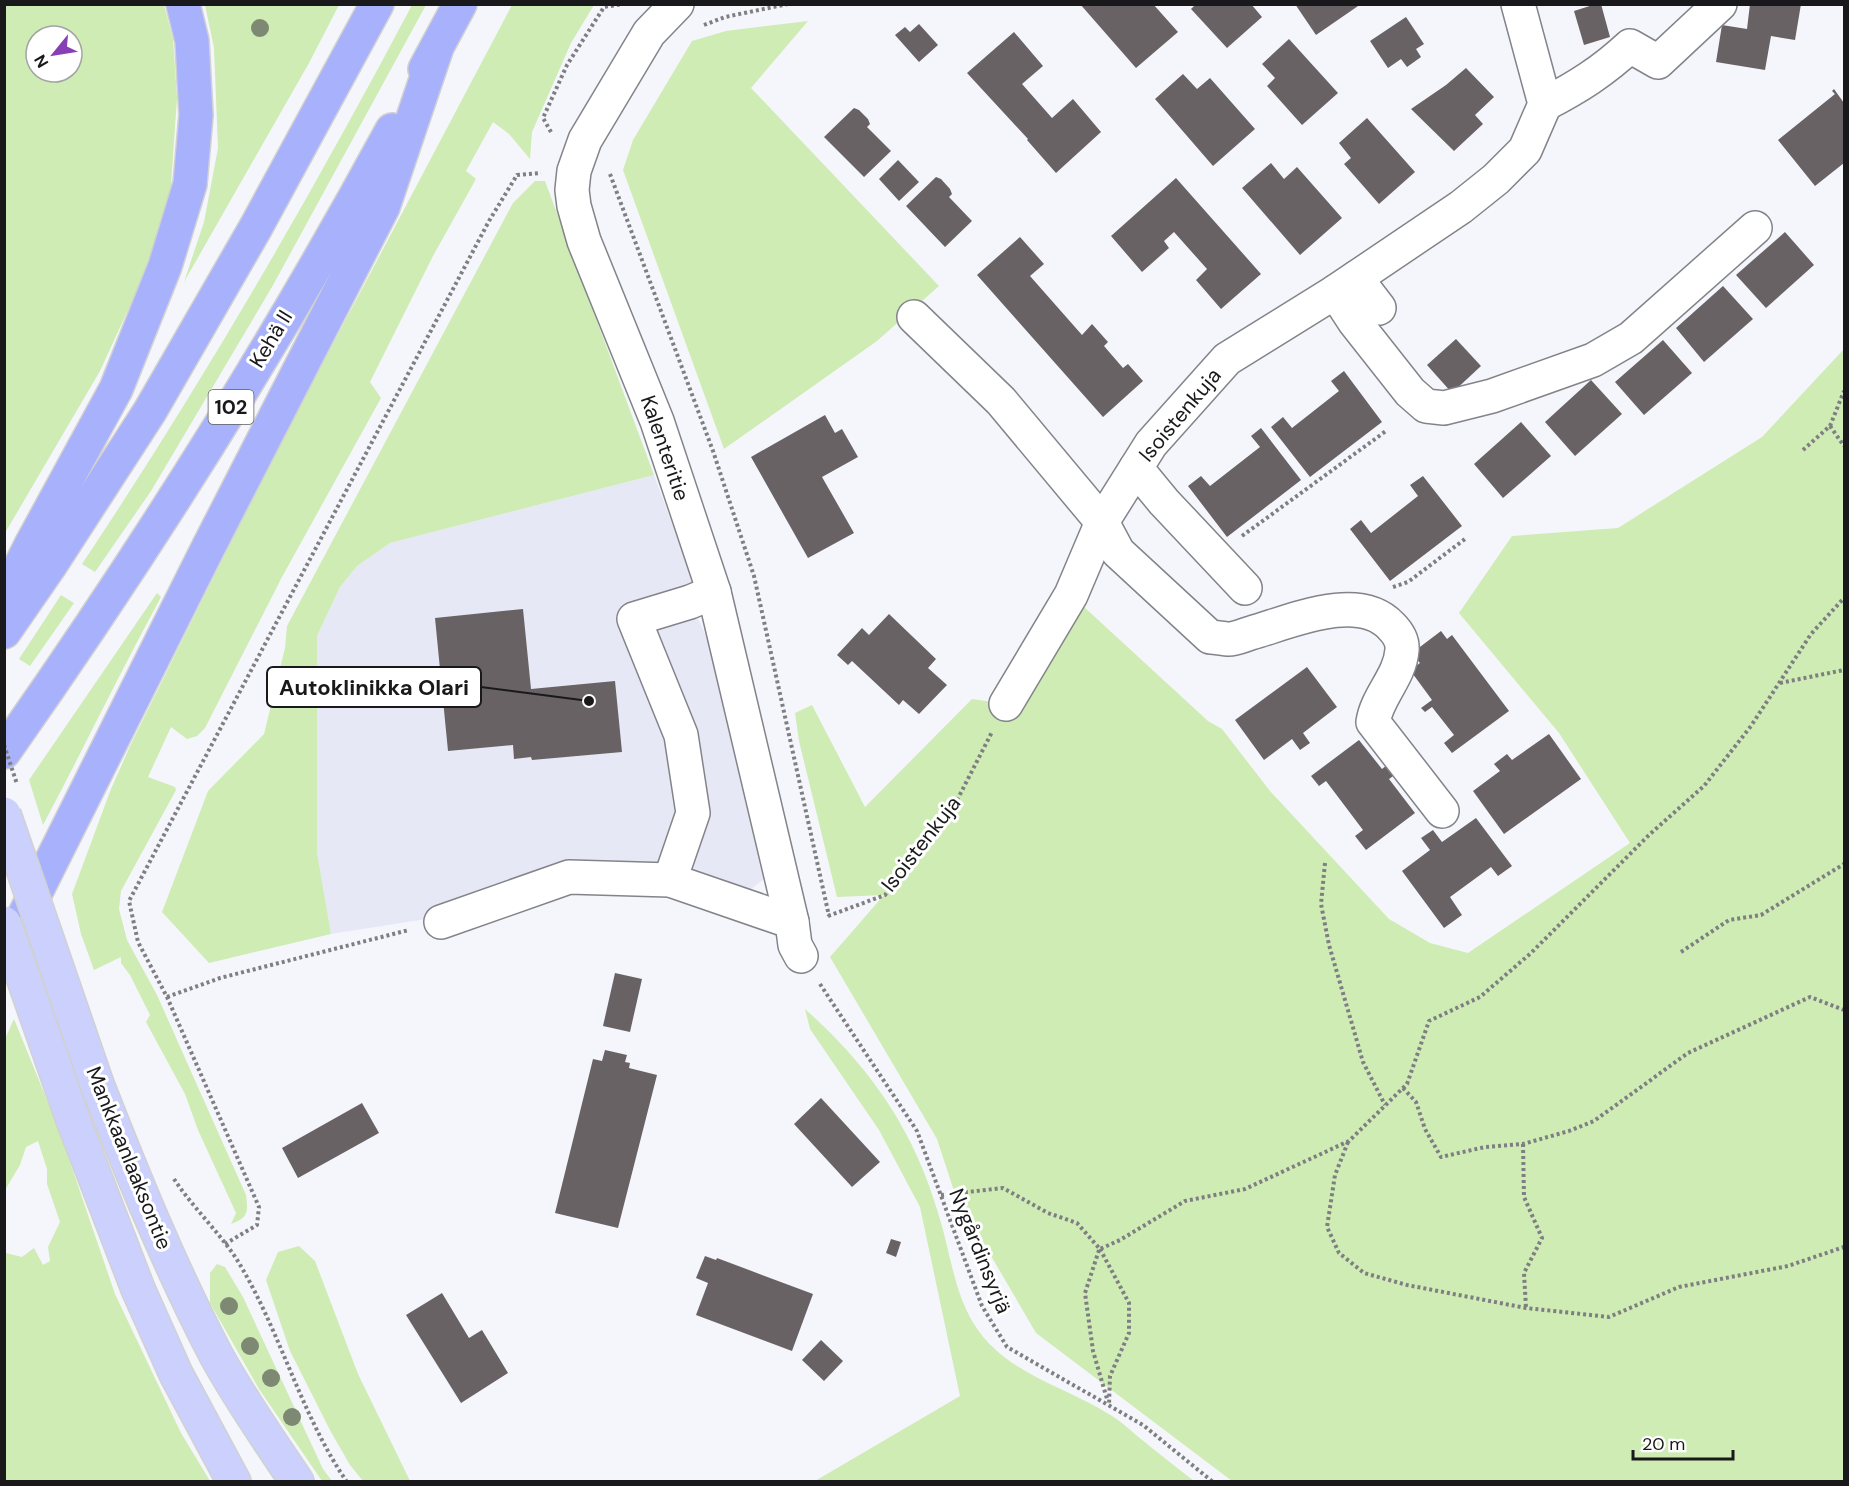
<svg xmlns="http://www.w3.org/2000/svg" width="1849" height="1486" font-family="'DM Sans',sans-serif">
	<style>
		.built { fill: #e6e8f5 }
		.green { fill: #ceecb3; fill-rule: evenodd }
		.building { fill: #686265 }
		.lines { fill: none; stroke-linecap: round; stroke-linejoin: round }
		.minor-casing { stroke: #83848a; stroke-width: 36 }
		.major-casing { stroke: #d1d1d1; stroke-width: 36 }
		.highway-casing { stroke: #d1d1d1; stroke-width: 36 }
		.path { stroke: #7f7f83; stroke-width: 4; stroke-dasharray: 3 3; stroke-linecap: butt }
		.minor { stroke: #fff; stroke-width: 33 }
		.major { stroke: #cbd0fd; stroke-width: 33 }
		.highway { stroke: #a8b1fb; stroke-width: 33 }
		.major-bridge-casing { stroke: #d1d1d1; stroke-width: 36; stroke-linecap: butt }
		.path-bridge { stroke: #7f7f83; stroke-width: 4; stroke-dasharray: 3 3; stroke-linecap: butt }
		.major-bridge { stroke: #cbd0fd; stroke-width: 33 }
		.tree { fill: #7e8973 }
		.labels { text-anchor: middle; stroke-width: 6; stroke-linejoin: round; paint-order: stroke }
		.shield { fill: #fff; stroke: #5e5e5f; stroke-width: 1.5 }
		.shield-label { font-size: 20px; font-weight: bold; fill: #19191b }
		.street-label { font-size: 21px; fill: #19191b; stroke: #fff }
		.leader { fill: none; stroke: #19191b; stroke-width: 2 }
		.callout-dot { fill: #19191b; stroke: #fff; stroke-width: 2 }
		.callout { fill: #fff; stroke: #19191b; stroke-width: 2 }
		.callout-label { font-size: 22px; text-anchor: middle; font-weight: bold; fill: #19191b }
	</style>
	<rect width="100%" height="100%" fill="#f5f6fc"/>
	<path class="built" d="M654,475L694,583L690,602L709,642L750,806L764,879L745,894L627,869L439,917L331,934L317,852V636L340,587L357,566L390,543Z"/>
	<g class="green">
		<path d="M5,5H164L173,39L177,98L170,200L138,288L100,371L5,533ZM36,36H72V72H36Z"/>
		<path d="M205,5H339L309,63L184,282L204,222L218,148L214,48Z"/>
		<path d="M412,5H426L272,287L151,491L95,572L82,564C202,384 311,196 412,5Z"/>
		<path d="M512,5H594L571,43L532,132L530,159L509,134L493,122L466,171L476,179L433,256L370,382L381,398L282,577L205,728L197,736L187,739L171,727L148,777L175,787L176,790L121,891L119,909L127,940L157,995L246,1195C248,1211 249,1218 231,1224L236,1213L198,1130L185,1094L146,1022L150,1015L130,975L121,963V957L94,970L81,934L72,894L111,789L130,746L269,465Z"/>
		<path d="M808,21L751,88L939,286L877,341L724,449L623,170L633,140L692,41L726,31Z"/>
		<path d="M535,181H545L654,475L390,543L357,566L340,587L317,636V852L331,934L209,963L162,912L208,791L264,734L285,648L287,626L513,203Z"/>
		<path d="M1844,349V1481H1232L1036,1333L955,1194L937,1139L830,957L884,895L837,897L799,741L795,713L812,705L865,807L972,699L1006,704L1071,595L1208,721L1222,729L1270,791L1389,919L1430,943L1468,953L1630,843L1559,733L1459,613L1512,536L1618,528L1762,437Z"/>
		<path d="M157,593L161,597C120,672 83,750 43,825L29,780Z"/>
		<path d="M61,595L74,603L30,666L19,659Z"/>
		<path d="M805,1009C872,1069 914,1130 939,1216C950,1251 954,1292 974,1324C1005,1374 1065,1386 1112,1416C1122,1422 1131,1431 1141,1439C1158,1453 1176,1467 1194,1481H815L960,1396L920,1207L879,1130L810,1029Z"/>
		<path d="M14,1019L58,1127L115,1294L181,1433L210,1481H5V1256L6,1253L22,1257L34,1248L43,1265L50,1261L48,1247L60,1222L47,1184V1169L38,1141L26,1147L20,1165L5,1190V1039Z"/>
		<path d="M299,1246L315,1261L358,1374L410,1481H363L350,1465L331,1432L290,1351L266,1280L278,1252Z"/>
		<path d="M217,1264L225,1267L243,1297L323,1469L332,1481H322L259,1389L210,1303V1273Z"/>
	</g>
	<g class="building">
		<path d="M1080,4H1153L1178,32L1136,68Z"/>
		<path d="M1196,4H1251L1262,17L1227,48L1191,9Z"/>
		<path d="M1295,4H1361L1316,35Z"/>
		<path d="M1596,4H1601L1610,37L1584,45L1574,11Z"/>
		<path d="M1750,4H1801L1795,40L1771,36L1765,70L1716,62L1722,25L1747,29Z"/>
		<path d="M1406,17L1424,44L1416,49L1421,57L1407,67L1401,59L1388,68L1370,41Z"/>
		<path d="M919,24L938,45L919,62L895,35L905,27L910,32Z"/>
		<path d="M1014,32L1043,66L1022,84L1052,118L1073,99L1101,132L1056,173L1027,140L1028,139L967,73Z"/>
		<path d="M1289,39L1338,93L1302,125L1267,86L1275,78L1262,64Z"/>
		<path d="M1466,68L1494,97L1475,115L1483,124L1454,151L1411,109L1446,85Z"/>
		<path d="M1183,74L1197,89L1210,78L1255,129L1213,166L1155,99Z"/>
		<path d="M1834,89L1844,103V163L1815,186L1778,140L1835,94L1832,91Z"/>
		<path d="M854,108L859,110L868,119L870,124L867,127L891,151L864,177L824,137Z"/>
		<path d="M1367,118L1415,172L1379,204L1344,164L1351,158L1339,143Z"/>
		<path d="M898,160L919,182L899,201L879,179Z"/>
		<path d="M1271,163L1284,179L1297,167L1342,218L1300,255L1242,188Z"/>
		<path d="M936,177L941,179L950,189L952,194L949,197L972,221L945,247L906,206Z"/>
		<path d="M1176,178L1261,274L1221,309L1196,280L1207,269L1174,232L1164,241L1169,248L1142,272L1111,236Z"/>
		<path d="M1785,232L1814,265L1766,308L1736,275Z"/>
		<path d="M1020,237L1044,264L1030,276L1082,335L1092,324L1108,342L1104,346L1123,368L1128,364L1143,381L1103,417L977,275Z"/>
		<path d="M1723,286L1753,319L1704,362L1676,328Z"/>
		<path d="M1456,339L1481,366L1452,393L1427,365Z"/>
		<path d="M1663,340L1692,373L1644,415L1615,382Z"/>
		<path d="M1344,371L1382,422L1310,477L1271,427L1283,417L1292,428L1339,391L1331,381Z"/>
		<path d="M1591,380L1622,414L1575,456L1545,422Z"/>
		<path d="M825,415L835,433L842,429L858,457L822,477L854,533L808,558L751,457Z"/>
		<path d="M1521,422L1551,456L1503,498L1474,464Z"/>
		<path d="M1261,428L1301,480L1227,537L1188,486L1201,476L1210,486L1260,447L1251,436Z"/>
		<path d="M1423,476L1462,526L1390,581L1350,529L1361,520L1371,533L1418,496L1410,485Z"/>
		<path d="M523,609L531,689L615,681L622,752L532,760L531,757L514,759L513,745L448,751L435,618Z"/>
		<path d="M889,614L936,659L928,668L947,685L919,714L903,700L899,705L852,661L848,665L837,655L862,628L869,635Z"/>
		<path d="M1441,631L1447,639L1452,635L1509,711L1452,753L1444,743L1454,735L1432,707L1425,712L1421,708L1432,700L1410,670L1420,663L1412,653Z"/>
		<path d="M1307,667L1337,707L1303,733L1310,743L1300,750L1292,739L1264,760L1235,720Z"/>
		<path d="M1549,734L1581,779L1504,834L1473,791L1500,771L1494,764L1507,754L1512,760Z"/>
		<path d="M1359,740L1382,769L1392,761L1400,771L1389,779L1415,813L1366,850L1355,836L1363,830L1326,781L1319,786L1311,776Z"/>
		<path d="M1476,818L1512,866L1498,876L1491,867L1450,897L1462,915L1444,928L1402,871L1430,850L1421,838L1433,830L1442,842Z"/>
		<path d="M615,973L642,979L630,1032L603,1026Z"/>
		<path d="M605,1050L627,1055L625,1062L630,1063L629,1068L657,1075L618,1228L555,1213L593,1059L602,1061Z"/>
		<path d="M821,1098L880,1162L852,1187L794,1124Z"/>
		<path d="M362,1103L379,1133L298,1178L282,1148Z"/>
		<path d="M891,1239L901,1242L896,1257L886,1253Z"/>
		<path d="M705,1256L716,1260L717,1258L813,1294L792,1351L696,1315L708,1283L696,1278Z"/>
		<path d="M442,1293L469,1338L482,1330L508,1373L461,1403L406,1315Z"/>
		<path d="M821,1340L843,1361L824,1381L802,1360Z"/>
	</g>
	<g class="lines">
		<defs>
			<g id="minor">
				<path d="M677,4L649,33L585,140L574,171L572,190L574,206L584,241L657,421L714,592L792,922L795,945L801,956"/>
				<path d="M1545,104C1578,87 1603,71 1630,46L1658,62L1720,4"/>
				<path d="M1356,278L1379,308"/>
				<path d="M1335,292L1354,321L1410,392L1426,406L1444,408L1492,396L1593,360L1631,338L1755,228"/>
				<path d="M914,317L1001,401L1102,522L1118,552L1210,637C1216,637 1223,639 1229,639C1236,639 1244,635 1251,633C1290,622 1358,591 1391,626C1398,633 1403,640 1402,650C1400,677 1377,696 1373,722L1442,811"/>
				<path d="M1136,468L1164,502L1245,588"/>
				<path d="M1006,704L1071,595L1102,522L1151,444L1227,359L1335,292L1461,207L1496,179L1525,150L1545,104L1518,4"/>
				<path d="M670,880L693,813L681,735L634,619L690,602L714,592"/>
				<path d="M441,922L569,877L670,880L792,922"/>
			</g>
			<g id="major">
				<path d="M97,1084C133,1176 170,1267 216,1355C240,1399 269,1440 297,1482"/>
				<path d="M73,1120L138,1289L176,1374L234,1482"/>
			</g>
			<g id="highway">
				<path d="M425,69L460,4"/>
				<path d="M4,599L31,545L116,389L165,266L190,184L196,115L192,41L183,4"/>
				<path d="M4,632L51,564L150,411L256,227L377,4"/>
				<path d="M4,752C144,553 276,344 392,130"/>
				<path d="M4,956L208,548L383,207L436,50"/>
			</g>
		</defs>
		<use href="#minor" class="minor-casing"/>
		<use href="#major" class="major-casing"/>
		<use href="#highway" class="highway-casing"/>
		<g class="path">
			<path d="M704,25L725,17L788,4"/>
			<path d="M551,132L543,118L567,65L604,7L623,4"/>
			<path d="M610,174L713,451L754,576L829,916"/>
			<path d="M1830,426L1844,446"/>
			<path d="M1803,450L1830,426L1844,391"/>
			<path d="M1242,536L1386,431"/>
			<path d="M1393,587L1408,582L1465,539"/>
			<path d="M1780,683L1844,670"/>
			<path d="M1325,863L1321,904L1329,945L1363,1062L1385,1105"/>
			<path d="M828,916L885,895L952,810L992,732"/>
			<path d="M1681,952L1729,920L1761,915L1844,864"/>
			<path d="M820,984L917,1131L982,1306L1007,1347L1143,1425L1213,1482"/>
			<path d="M167,997L220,978L409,930"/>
			<path d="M1403,1088L1416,1102L1425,1129L1441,1157L1485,1147L1523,1144L1569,1131L1594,1121L1688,1053L1810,997L1844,1010"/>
			<path d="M1348,1142L1335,1175L1327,1227L1339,1253L1364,1273L1407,1285L1526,1308L1609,1317L1679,1287L1788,1266L1844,1247"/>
			<path d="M1523,1144L1524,1197L1542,1238L1524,1273L1526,1308"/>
			<path d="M174,1179C193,1208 222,1235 239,1263C281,1333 301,1415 347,1482"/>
			<path d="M941,1195L1003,1188L1048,1213L1077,1223L1100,1249L1120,1240L1185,1201L1245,1189L1349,1141L1407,1084L1429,1021L1480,997L1531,953L1649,835L1704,786L1751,726L1811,634L1844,598"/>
			<path d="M225,1244L257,1225L259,1207L167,997L138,942L129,901L489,221L517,175L541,173"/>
			<path d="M1100,1249L1129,1303V1333L1110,1376L1109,1405"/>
			<path d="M1099,1250L1085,1293L1093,1351L1107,1399"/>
		</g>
		<use href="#minor" class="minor"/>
		<use href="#major" class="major"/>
		<use href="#highway" class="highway"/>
		<defs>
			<g id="major-bridge">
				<path d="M4,814L97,1084"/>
				<path d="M4,923L73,1120"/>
			</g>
		</defs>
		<use href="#major-bridge" class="major-bridge-casing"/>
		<path class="path-bridge" d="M4,745L17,784"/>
		<use href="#major-bridge" class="major-bridge"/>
	</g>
	<g class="tree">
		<circle cx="260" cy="28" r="9"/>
		<circle cx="229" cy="1306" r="9"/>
		<circle cx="250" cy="1346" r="9"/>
		<circle cx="271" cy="1378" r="9"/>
		<circle cx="292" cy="1417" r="9"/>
	</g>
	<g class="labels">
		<rect class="shield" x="208.5" y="390" width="45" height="34" rx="4.5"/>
		<g class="shield-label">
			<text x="231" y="414">102</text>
		</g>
		<g class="street-label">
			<text transform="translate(271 339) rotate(-59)" y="7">Kehä II</text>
			<text transform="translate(1180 415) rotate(-50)" y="7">Isoistenkuja</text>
			<text transform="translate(665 448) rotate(71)" y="7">Kalenteritie</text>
			<text transform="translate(921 844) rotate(-52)" y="7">Isoistenkuja</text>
			<text transform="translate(129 1158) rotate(68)" y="7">Mankkaanlaaksontie</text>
			<text transform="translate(980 1251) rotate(68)" y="7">Nygårdinsyrjä</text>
		</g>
	</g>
	<path class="leader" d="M589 701L481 687"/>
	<circle class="callout-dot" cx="589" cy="701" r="6"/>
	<rect class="callout" x="267" y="667" width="214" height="40" rx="6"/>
	<g class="callout-label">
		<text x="374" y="695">Autoklinikka Olari</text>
	</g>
	<rect width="1849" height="1486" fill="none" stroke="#19191b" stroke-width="12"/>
	<g transform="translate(54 54) rotate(240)"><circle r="28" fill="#ffffff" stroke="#a3a3a4" stroke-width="1.5"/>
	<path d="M0-4.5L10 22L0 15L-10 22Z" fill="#8640b4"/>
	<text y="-9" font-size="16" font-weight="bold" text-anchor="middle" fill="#19191b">N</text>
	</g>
	<path d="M1633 1450v9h100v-9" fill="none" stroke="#19191b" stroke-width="3"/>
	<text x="1642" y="1450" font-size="18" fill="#19191b" stroke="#ffffff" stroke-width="4.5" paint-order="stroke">20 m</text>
</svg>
